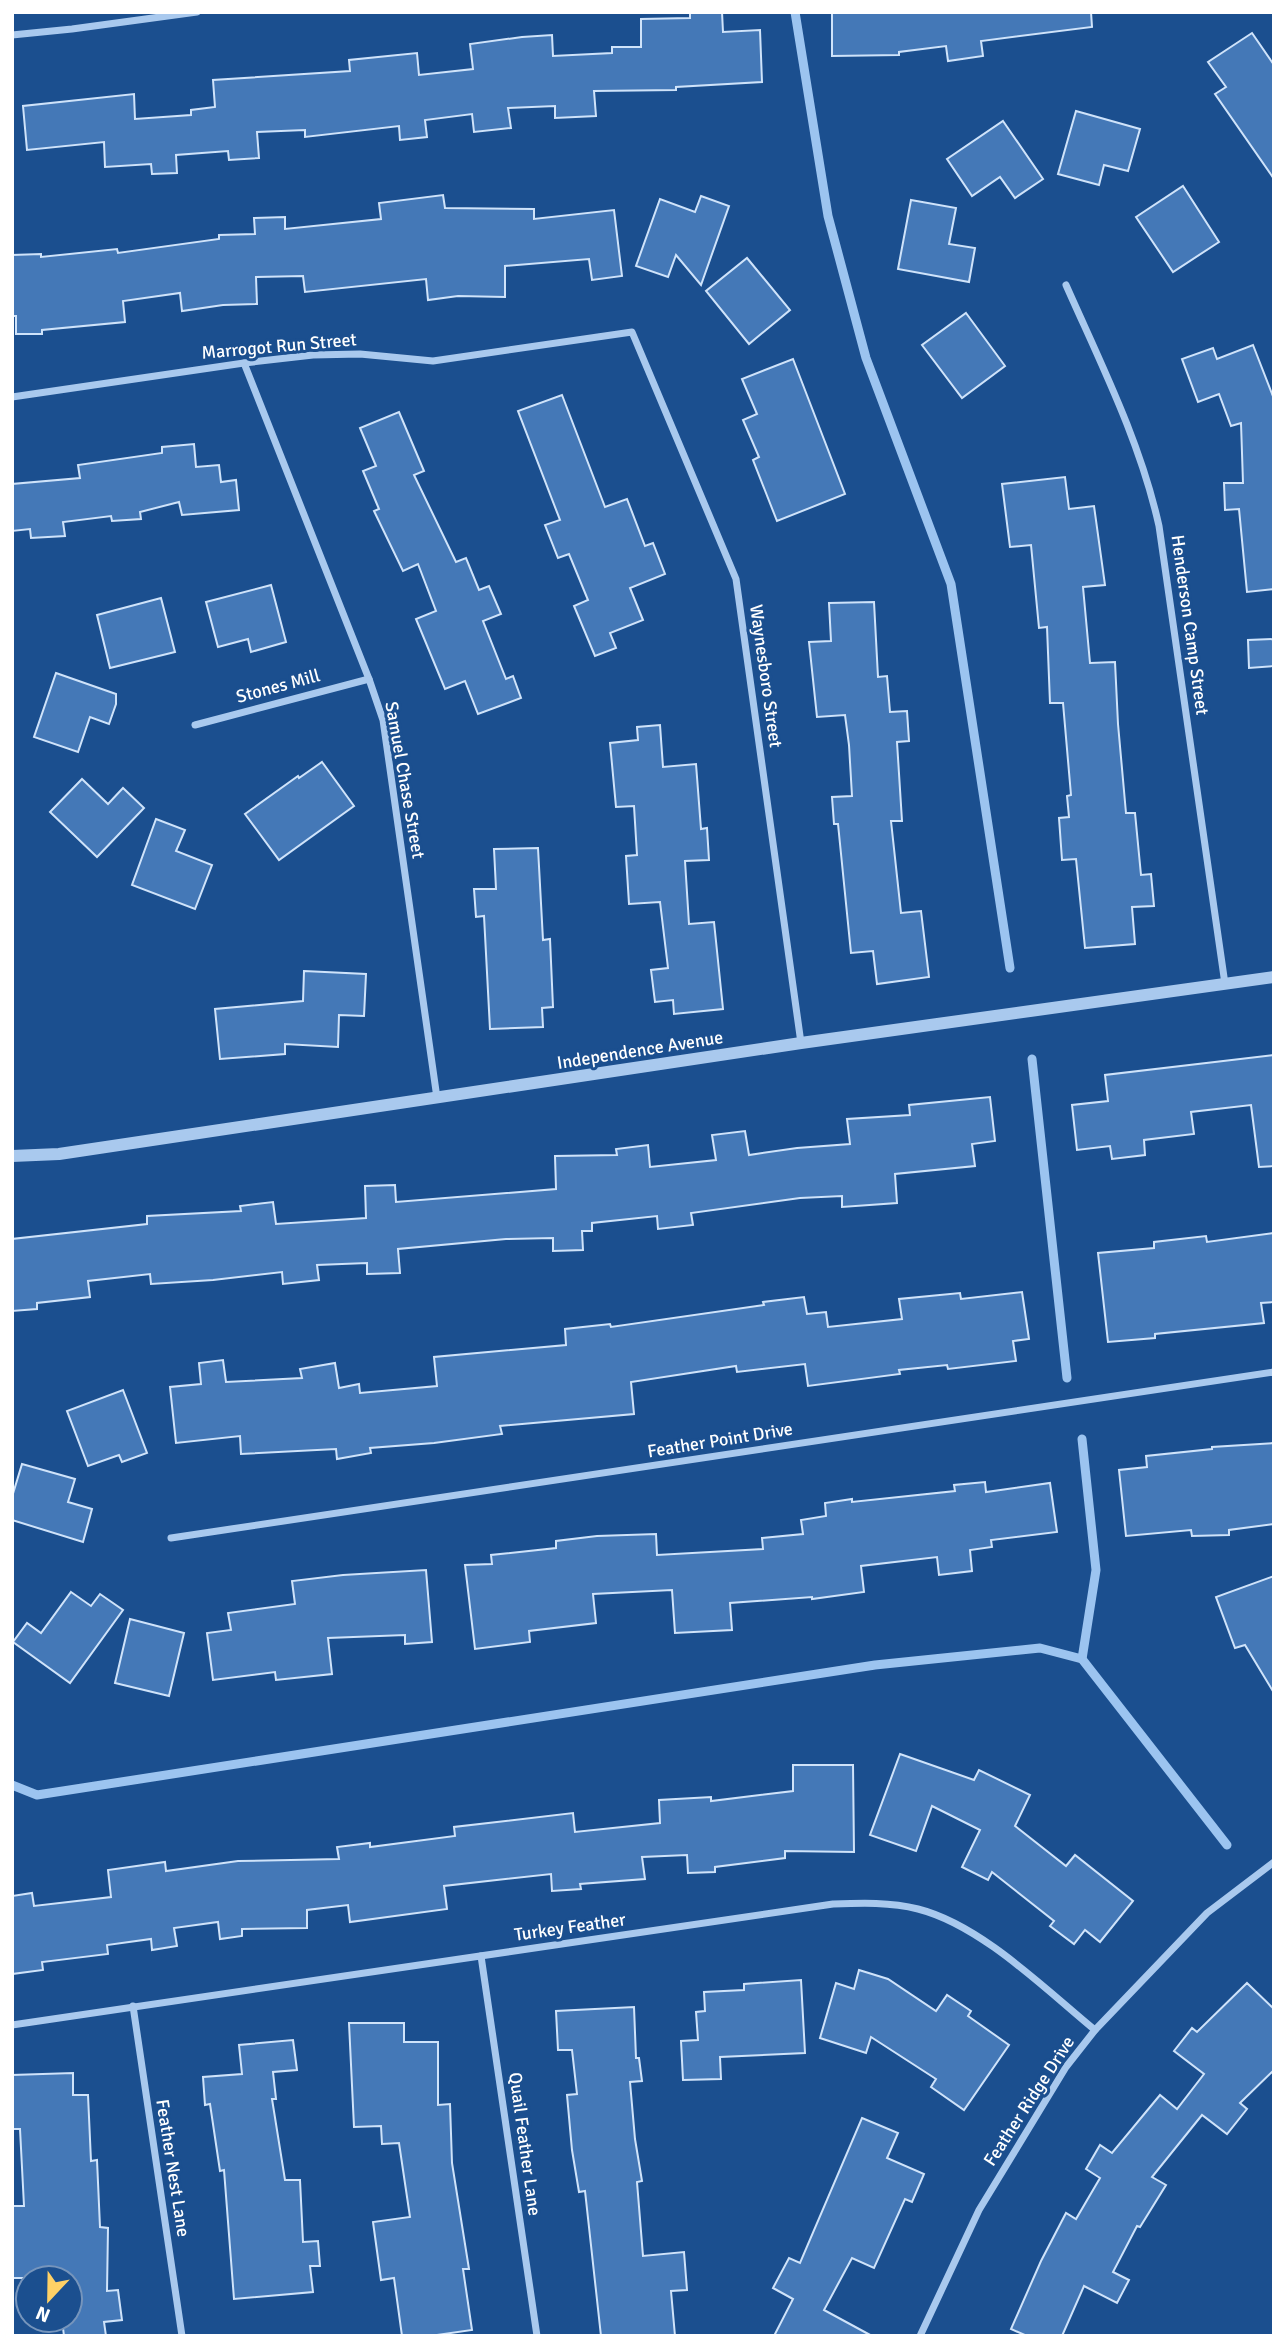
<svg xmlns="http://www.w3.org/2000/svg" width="1286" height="2348" font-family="Signika,sans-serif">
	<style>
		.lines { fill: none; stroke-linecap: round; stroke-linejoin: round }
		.stream { stroke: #9cc4f0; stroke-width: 9 }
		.building { fill: #4478b7; stroke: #cfe3fa; stroke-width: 2 }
		.minor { stroke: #a9c9ee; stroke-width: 7 }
		.tertiary { stroke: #a9c9ee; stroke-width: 12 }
		.labels { text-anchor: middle; stroke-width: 6; stroke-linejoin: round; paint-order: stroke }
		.street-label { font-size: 18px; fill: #fff; stroke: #1b4f8f }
	</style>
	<rect width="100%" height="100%" fill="#1b4f8f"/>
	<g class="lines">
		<g class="stream">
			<path d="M795,12L828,216L866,358L951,584L1010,968"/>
			<path d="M1032,1059L1067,1378"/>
			<path d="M1082,1439L1096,1570L1082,1659"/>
			<path d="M12,1785L37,1795L875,1665L1040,1648L1082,1659L1227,1845"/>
		</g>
	</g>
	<g class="building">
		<path d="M690,12H722L723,32L760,30L762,82L676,87V90L594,91L596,116L555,118V106L508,108L511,128L474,132L472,114L425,120L427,137L400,140L399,126L305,137V130L257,132L259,158L229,160L228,151L176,155L177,173L152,174L151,164L105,167L104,142L27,150L23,106L134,94L135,119L191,115V110L215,107L213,80L350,71L349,60L417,53L419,75L473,69L470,44L522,37L552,35L553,56L612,53V47H641V19L690,18Z"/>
		<path d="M832,12H1091L1092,27L981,41L983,56L948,61L946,46L899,52V55L832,56Z"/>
		<path d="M1252,33L1274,65V179L1215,94L1226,87L1208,62Z"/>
		<path d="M1076,111L1140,129L1128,171L1104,165L1099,185L1058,174Z"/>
		<path d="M1003,121L1043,179L1015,198L1000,177L972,196L947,159Z"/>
		<path d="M1183,186L1219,242L1173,272L1136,217Z"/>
		<path d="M443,195L445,208L534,209V219L614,210L622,276L592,280L589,259L505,266V297L458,296L428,300L426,279L305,292L303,276L256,277L257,304L223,305L182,311L180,293L123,301L125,322L42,330V334H16V316H12V255L41,254V257L117,249L118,253L219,239V235L255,234L254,218L285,217V229L381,219L379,203Z"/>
		<path d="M701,196L729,206L701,285L676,255L668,277L636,266L660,199L695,212Z"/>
		<path d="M911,200L956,208L949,244L975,248L969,282L898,269Z"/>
		<path d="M747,258L790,310L749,344L706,291Z"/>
		<path d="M966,313L1005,366L962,398L922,345Z"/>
		<path d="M1253,345L1274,399V589L1247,592L1239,509L1225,510L1224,483H1243L1241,423L1231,426L1219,394L1198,402L1182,359L1213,348L1217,359Z"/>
		<path d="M793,359L845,494L777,521L753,460L759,457L743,420L757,414L742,379Z"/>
		<path d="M562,395L605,507L627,499L645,546L653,543L665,574L630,588L643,620L610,633L616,648L595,656L574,606L588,600L569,554L558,558L545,525L560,520L518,411Z"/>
		<path d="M399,412L424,471L414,475L456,562L466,558L479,590L489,586L501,614L483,621L506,679L513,676L521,698L478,714L465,681L445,689L416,619L436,611L418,564L403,571L374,511L379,509L363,471L376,466L360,428Z"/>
		<path d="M194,444L196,467L219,465L221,482L236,480L239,510L182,515L179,502L140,512L141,519L112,521L111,516L63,522L65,536L31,538L30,529L12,531V484L80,478L78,465L162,453V447Z"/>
		<path d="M1065,477L1069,509L1094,506L1105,585L1083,587L1090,663L1115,662L1118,724L1126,813H1135L1141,875L1151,874L1154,906L1132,907L1135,944L1085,948L1076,859L1062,860L1059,818L1069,817L1067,796L1071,795L1063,703H1050L1047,627L1039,628L1031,545L1010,547L1002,484Z"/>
		<path d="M271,585L286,642L251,652L248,639L218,647L206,602Z"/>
		<path d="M161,598L175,652L110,668L97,615Z"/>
		<path d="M874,602L878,677L887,676L890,712L907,711L909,741L897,742L902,821H891L901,913L921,911L929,977L877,984L873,951L851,953L838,824H834L832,797L852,796L849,745L845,715L817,717L809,642L831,641L829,603Z"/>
		<path d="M1274,639V666L1249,668L1248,640Z"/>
		<path d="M56,673L116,694V704L109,724L90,717L78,752L34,737Z"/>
		<path d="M660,725L663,767L696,764L701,829L707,828L709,860L685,861L689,924L714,922L723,1009L674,1014L673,1000L655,1002L651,970L668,968L660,902L629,904L626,856L637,855L634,806L616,807L610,743L638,740L637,727Z"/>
		<path d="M322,762L354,806L279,860L245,814L298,776L299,778Z"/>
		<path d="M82,779L108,804L123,788L144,808L97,857L50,812Z"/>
		<path d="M156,819L185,830L176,851L212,865L195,909L132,885Z"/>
		<path d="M538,848L543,940L550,939L553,1007L542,1008L543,1027L490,1029L484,916L476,917L474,889H496L494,849Z"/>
		<path d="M304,971L366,974L364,1016L339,1015L338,1047L285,1044V1054L220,1059L215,1009L303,1001Z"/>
		<path d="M1274,1055V1166L1259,1167L1251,1105L1191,1112L1194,1134L1144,1140L1145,1155L1112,1159L1110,1146L1077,1150L1072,1105L1108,1101L1105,1075Z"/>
		<path d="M990,1097L995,1141L972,1144L975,1166L895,1174L897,1203L842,1207V1196L800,1198L691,1213L693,1225L658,1229L657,1216L592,1223V1231H582L583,1250L553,1251V1238L506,1239L398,1249L400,1273L367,1274V1263L317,1265L319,1280L283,1284L282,1272L213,1280L151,1284L150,1274L88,1281L90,1297L37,1303V1309L12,1311V1239L147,1224V1216L241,1211L240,1206L273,1202L276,1224L366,1218L365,1186L395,1185L396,1202L556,1189L555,1156L617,1155L616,1149L648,1145L650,1167L716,1160L712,1135L745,1131L749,1155L797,1148L850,1144L847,1119L910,1115L909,1105Z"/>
		<path d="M1274,1233V1302L1261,1303L1264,1323L1155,1334V1338L1108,1342L1098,1253L1154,1248V1242L1206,1236L1207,1242Z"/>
		<path d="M1022,1292L1029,1339L1013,1341L1016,1361L948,1369L947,1365L899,1370L900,1374L808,1386L805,1364L737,1372L736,1366L631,1382L634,1414L500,1426L502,1434L434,1443L370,1448L371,1453L337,1459L336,1449L241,1454L240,1436L176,1443L170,1387L201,1384L199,1363L223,1360L226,1382L302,1378L300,1369L335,1363L339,1388L359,1384L360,1393L437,1386L434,1357L566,1345L565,1329L610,1324L611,1327L764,1305L763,1302L804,1297L807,1314L826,1312L828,1327L902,1319L899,1299L960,1293L961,1299Z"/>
		<path d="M123,1390L147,1453L122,1462L119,1455L88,1466L67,1411Z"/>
		<path d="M1274,1443V1524L1229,1530V1535L1192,1536L1191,1530L1126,1536L1119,1470L1147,1467L1146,1456L1212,1449V1447Z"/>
		<path d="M22,1464L75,1479L68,1502L92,1509L83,1542L12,1520V1497Z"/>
		<path d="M985,1482L986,1492L1050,1483L1057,1532L991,1540L992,1547L970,1550L972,1571L939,1575L937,1557L861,1566L864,1592L812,1599V1597L730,1603L732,1630L675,1633L672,1590L593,1594L596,1623L529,1631L530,1642L475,1649L465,1565L492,1564L491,1555L556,1548V1541L597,1536L656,1534L657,1555L763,1549L762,1538L803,1534L801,1520L826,1516L825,1503L852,1499V1502L955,1491L954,1485Z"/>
		<path d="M426,1570L432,1642L405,1644V1635L328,1638L332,1674L276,1680L275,1672L213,1680L207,1633L231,1630L228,1613L295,1604L292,1581L343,1575Z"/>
		<path d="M1274,1576V1693L1245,1645L1235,1648L1216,1597Z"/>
		<path d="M71,1592L91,1606L100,1594L123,1610L70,1683L13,1642L27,1623L41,1633Z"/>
		<path d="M130,1619L184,1633L169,1696L115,1683Z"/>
		<path d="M900,1754L974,1780L979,1770L1030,1795L1015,1826L1066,1866L1075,1855L1133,1901L1100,1942L1085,1930L1074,1944L1050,1926L1054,1921L992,1872L988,1880L962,1867L980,1830L932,1806L916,1851L870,1835Z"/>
		<path d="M793,1765H853L854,1852L785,1851V1858L715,1867V1872L688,1873L687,1855L642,1857L645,1879L580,1884L581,1889L552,1891L551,1874L444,1886L447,1909L350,1922L348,1905L307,1910V1928L242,1929V1936L220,1939L218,1922L174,1928L177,1946L152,1950L151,1939L107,1945L108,1954L42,1962L43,1970L12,1974V1896L32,1893L34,1906L111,1897L108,1870L165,1862L166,1871L238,1861L339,1859L337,1847L370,1843V1847L455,1836L454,1827L573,1813L575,1832L660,1823L659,1800L711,1797V1801L793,1791Z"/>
		<path d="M859,1970L888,1979L936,2011L947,1995L971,2011L968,2016L1009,2045L964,2110L931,2087L936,2079L871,2037L866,2053L820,2038L836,1983L854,1989Z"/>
		<path d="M801,1980L805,2053L720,2057L721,2079L683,2080L681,2041L698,2040L696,2012L705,2011L704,1992L744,1990V1984Z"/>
		<path d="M1247,1983L1274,2009V2070L1240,2103L1247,2109L1227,2134L1202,2115L1152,2177L1166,2185L1140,2227L1137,2226L1113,2272L1129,2280L1117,2303L1084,2286L1062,2336H1027L1011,2329L1041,2261L1066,2213L1076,2219L1100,2178L1086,2169L1100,2145L1112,2153L1160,2095L1177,2109L1204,2074L1174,2051L1192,2028L1197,2032Z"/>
		<path d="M634,2007L636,2058H639L642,2081L630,2082L635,2139L642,2181L637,2182L643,2256L684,2252L687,2290L671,2291L675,2336H601L585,2191L579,2192L572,2150L567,2095L577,2094L572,2050H558L556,2011Z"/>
		<path d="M349,2023H404V2042H438V2105L450,2104L452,2163L469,2269H463L472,2330L430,2336H402L394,2278L381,2280L373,2222L410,2217L399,2143L382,2144L381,2126L354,2127Z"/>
		<path d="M293,2040L297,2070L273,2072L276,2099H272L285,2180H300L303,2242L318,2241L320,2266H310L313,2292L234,2299L224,2170L220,2171L210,2104L205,2105L203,2077L242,2074L239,2045Z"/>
		<path d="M73,2073V2095H88L91,2161L97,2160L100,2227L108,2228L107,2291L118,2290L122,2320L104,2322L106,2336H64L62,2320H70V2278H12V2206H24L20,2129H12V2075Z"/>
		<path d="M862,2118L898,2133L887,2158L924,2174L912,2202L905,2199L874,2268L852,2258L824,2310L872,2336H774L793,2299L773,2288L789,2258L800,2263Z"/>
	</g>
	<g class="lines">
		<g class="minor">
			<path d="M12,35L72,29L197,12"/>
			<path d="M1066,285C1101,364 1140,441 1159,526L1225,984"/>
			<path d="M244,363L369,679L383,720L437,1098"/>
			<path d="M12,397L244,363L313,355L360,354L433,361L632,332L736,579L801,1043"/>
			<path d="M195,725L369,679"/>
			<path d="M171,1538L1274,1372"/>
			<path d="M481,1956L537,2336"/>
			<path d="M133,2006L182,2336"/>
			<path d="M12,2025L833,1904C862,1903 890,1902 918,1909C981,1925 1045,1989 1095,2030"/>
			<path d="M920,2336L979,2210L1066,2067L1095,2030L1207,1913L1274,1862"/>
		</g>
		<path class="tertiary" d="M12,1156L59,1154L801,1043L1274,977"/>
	</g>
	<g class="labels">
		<g class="street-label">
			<text transform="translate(279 346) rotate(-5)" y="6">Marrogot Run Street</text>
			<text transform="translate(1190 625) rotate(82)" y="6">Henderson Camp Street</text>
			<text transform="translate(766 676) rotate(82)" y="6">Waynesboro Street</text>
			<text transform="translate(278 686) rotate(-15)" y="6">Stones Mill</text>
			<text transform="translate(405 780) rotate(80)" y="6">Samuel Chase Street</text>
			<text transform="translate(640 1050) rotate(-9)" y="6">Independence Avenue</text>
			<text transform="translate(720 1440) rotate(-9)" y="6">Feather Point Drive</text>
			<text transform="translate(570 1927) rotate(-8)" y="6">Turkey Feather</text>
			<text transform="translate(1029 2101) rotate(-57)" y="6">Feather Ridge Drive</text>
			<text transform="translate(525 2144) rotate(82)" y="6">Quail Feather Lane</text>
			<text transform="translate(173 2168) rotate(81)" y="6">Feather Nest Lane</text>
		</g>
	</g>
	<rect width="1286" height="2348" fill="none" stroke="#ffffff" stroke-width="28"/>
	<g transform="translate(49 2299) rotate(202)"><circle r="33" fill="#1b4f8f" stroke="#7695bc" stroke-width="2"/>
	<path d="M0-5L12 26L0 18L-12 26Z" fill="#ffd166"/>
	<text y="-10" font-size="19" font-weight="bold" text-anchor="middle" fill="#ffffff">N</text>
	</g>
</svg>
